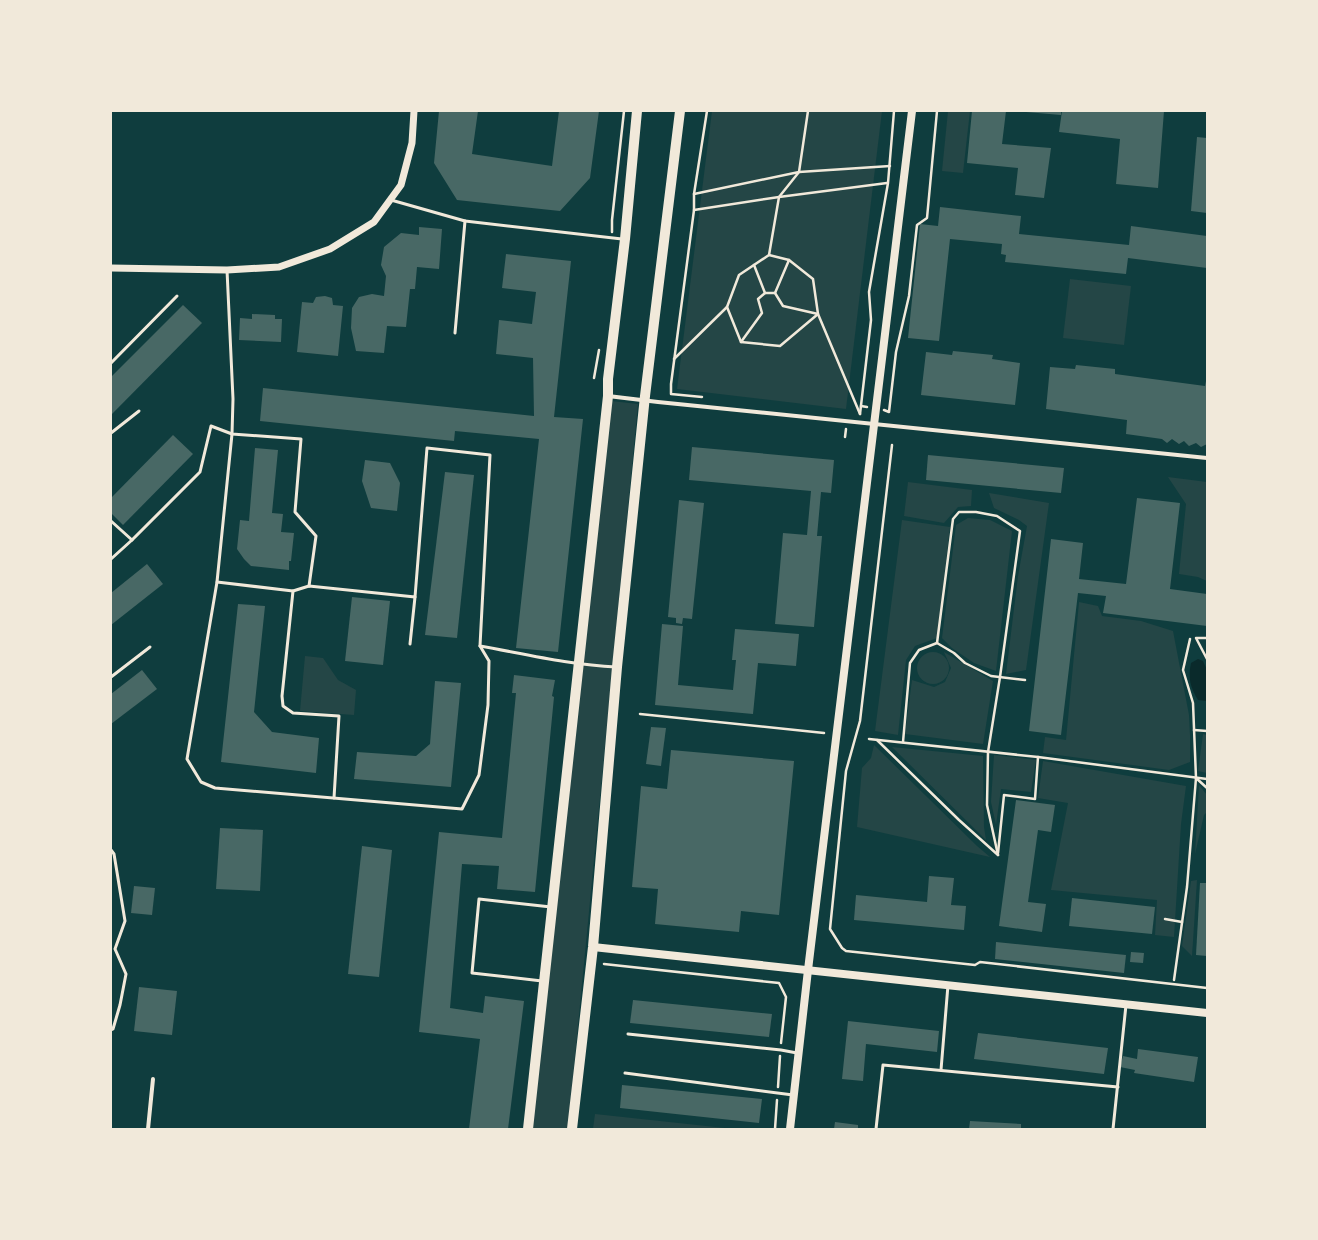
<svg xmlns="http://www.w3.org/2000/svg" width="1318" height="1240" font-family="Raleway,sans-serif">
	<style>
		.green { fill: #244646 }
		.water { fill: #0a2a2b }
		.building { fill: #486865 }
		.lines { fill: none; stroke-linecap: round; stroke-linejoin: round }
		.path { stroke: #f1e9da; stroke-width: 2.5 }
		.service { stroke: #f1e9da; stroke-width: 3 }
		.minor { stroke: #f1e9da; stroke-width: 4 }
		.tertiary { stroke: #f1e9da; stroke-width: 7 }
		.secondary { stroke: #f1e9da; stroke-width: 8 }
		.trunk { stroke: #f1e9da; stroke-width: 10 }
	</style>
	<rect width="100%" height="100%" fill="#0f3d3e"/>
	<g class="green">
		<path d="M712,111H882L846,409L677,389Z"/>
		<path d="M948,111H970L963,173L942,171Z"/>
		<path d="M1070,279L1131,286L1124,345L1063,338Z"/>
		<path d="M611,401L638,404L568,1129H530Z"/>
		<path d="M1168,477L1207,482V581L1198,577L1179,574L1186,504Z"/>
		<path d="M908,482L972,490L971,506L958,507L944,523L904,516Z"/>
		<path d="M989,493L1049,503L1026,670L1006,674L1018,576L1027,526L1019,520L994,508Z"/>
		<path d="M968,518L990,520L1012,531L996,671L974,663L952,648L942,638L956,525Z"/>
		<path d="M902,520L950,527L937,638L915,646L906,660L898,735L875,731Z"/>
		<path d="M1079,602L1098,606L1102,616L1141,621L1173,631L1189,715L1190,735V762L1169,770L1043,753L1045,737L1066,740Z"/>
		<circle cx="933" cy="668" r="16"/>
		<path d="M944,652L993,681L983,744L905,734L912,680L934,687L945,682L951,668Z"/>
		<path d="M305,656L323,658L338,680L356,690L354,715L300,711Z"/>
		<path d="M1203,734L1207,735V773L1198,771Z"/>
		<path d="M874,745L977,846L990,857L857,827L862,768L871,758Z"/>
		<path d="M892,747L983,756L984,827L986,840Z"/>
		<path d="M994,755L1036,760L1031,792L1001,789L996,825L991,802Z"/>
		<path d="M1043,761L1186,786L1181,824L1174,937L1155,935L1157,900L1051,890L1068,803L1038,798Z"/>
		<path d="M1199,785L1207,795V812L1204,815L1195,854Z"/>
		<path d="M1197,880L1192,956L1182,946L1191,881Z"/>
		<path d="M595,1114L734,1129H593Z"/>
	</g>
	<path class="water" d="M1198,659L1203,661L1207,670V701L1198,700C1190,687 1188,678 1191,663Z"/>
	<g class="building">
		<path d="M439,111H478L472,154L552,166L559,111H599L590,178L560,211L457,200L434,163Z"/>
		<path d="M972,111H1006L1002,144L1051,148L1044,198L1015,195L1018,168L967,163Z"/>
		<path d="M1026,111H1061V115L1026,112Z"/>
		<path d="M1062,111H1164L1158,188L1116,184L1120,139L1059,132Z"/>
		<path d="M1197,137L1207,138V213L1191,211Z"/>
		<path d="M940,207L1021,216L1019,234L1129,245L1131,226L1207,236V268L1128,258L1126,274L1005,262L1006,255L1001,254L1002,244L950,239L939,341L908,338L920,224L938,226Z"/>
		<path d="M419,227L442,229L439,269L417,267L415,289H410L406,327L387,326L384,353L356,351L351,328L352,308L359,297L372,294L384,296L386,276L381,265L384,247L401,233L419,235Z"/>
		<path d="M506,254L571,261L554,417L583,419L558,652L516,648L539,439L455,431L454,441L260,421L263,388L534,416L533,358L496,354L499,320L532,324L536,292L502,288Z"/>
		<path d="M325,296L332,298L333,305L343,306L338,356L297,352L302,302L313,303L316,297Z"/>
		<path d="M183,305L202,323L111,415V377Z"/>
		<path d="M252,314L275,315V319H282L281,342L239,340L240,318L252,319Z"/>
		<path d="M953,351L993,355L992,359L1020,363L1015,405L921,395L926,352L952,355Z"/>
		<path d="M1076,365L1115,369V374L1205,386L1206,381H1207V444L1201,447L1196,443L1189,446L1184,441L1179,444L1172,439L1167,443L1162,439L1126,434L1127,420L1046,409L1050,367L1075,369Z"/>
		<path d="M173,435L193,454L123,525L111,513V498Z"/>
		<path d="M692,447L834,460L831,493L821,492L817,536H822L814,627L775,624L783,533L807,535L811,491L689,480Z"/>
		<path d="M255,448L278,450L272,513L283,514L281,532L294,533L291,561H289V570L251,566L244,559L237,549L240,520L249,521Z"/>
		<path d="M928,455L1064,468L1061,493L926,480Z"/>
		<path d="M365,460L390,463L400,483L397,511L371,508L362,481Z"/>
		<path d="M445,472L474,475L457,638L425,635Z"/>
		<path d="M1137,498L1180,503L1170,589L1207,594V626L1103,613L1106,596L1078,593L1061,735L1029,731L1051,539L1083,543L1079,579L1126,584Z"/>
		<path d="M679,500L704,503L692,619L683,618L682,624L676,623V618L668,617Z"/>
		<path d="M147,564L163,584L111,625V593Z"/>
		<path d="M352,597L390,601L383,665L345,661Z"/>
		<path d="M238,604L265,606L254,712L272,732L319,738L316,773L221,762Z"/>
		<path d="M662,624L683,626L678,685L733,690L736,660H732L735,629L799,634L796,666L758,663L753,714L655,705Z"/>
		<path d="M142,670L157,689L111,724V694Z"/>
		<path d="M514,675L555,680L552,696L554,697L535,892L497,889L499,866L462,864L450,1008L483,1013L485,996L524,1001L508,1129H469L480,1039L419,1032L439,832L502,838L516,693H512Z"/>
		<path d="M435,681L461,683L451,787L354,779L357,752L416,756L430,744Z"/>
		<path d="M651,727L666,728L661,766L646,764Z"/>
		<path d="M671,750L794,761L779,915L741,911L739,932L655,924L658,889L632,887L641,786L667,789Z"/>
		<path d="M1016,800L1055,805L1051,832L1038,830L1028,902L1046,904L1042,932L999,926Z"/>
		<path d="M220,828L263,830L260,891L216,889Z"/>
		<path d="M362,846L392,850L379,977L348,974Z"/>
		<path d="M929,876L954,878L951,905L966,906L964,930L854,920L856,895L927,902Z"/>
		<path d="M1200,883H1207V956L1196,955Z"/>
		<path d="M134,886L155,888L152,915L131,913Z"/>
		<path d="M1072,898L1155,907L1152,934L1069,926Z"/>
		<path d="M996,942L1126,955L1124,973L995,959Z"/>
		<path d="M1131,952L1144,953L1143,963L1130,962Z"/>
		<path d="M139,987L177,991L172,1035L134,1031Z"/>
		<path d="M633,1000L772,1014L769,1037L630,1023Z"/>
		<path d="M848,1021L939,1031L937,1052L866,1044L863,1081L842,1079Z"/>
		<path d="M978,1033L1108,1048L1104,1074L974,1059Z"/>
		<path d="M1138,1049L1198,1057L1194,1082L1134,1073L1135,1070L1120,1067L1123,1056L1137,1059Z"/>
		<path d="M622,1085L762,1099L759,1123L620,1108Z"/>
		<path d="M970,1121L1021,1124V1129H969Z"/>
		<path d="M835,1122L858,1125V1129H834Z"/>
	</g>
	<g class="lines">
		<g class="path">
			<path d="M694,194L799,172L890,166"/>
			<path d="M694,210L779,197L887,183"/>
			<path d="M612,232V220L624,111"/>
			<path d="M754,265L765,293H775L783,306L818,314L860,414"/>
			<path d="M775,293L789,260"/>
			<path d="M727,307L741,342L780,346L818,314L813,279L789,260L769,255"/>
			<path d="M741,342L762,313L758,299L765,293"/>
			<path d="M674,359L727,307L739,275L769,255L779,197L799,172L808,111"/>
			<path d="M594,378L599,350"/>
			<path d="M702,397L671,394V384L694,210V194L707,111"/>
			<path d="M861,406L867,407"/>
			<path d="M884,410L889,412L896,352L909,296L917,225L927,218L937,111"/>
			<path d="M860,414L871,320L869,292L888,183L894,111"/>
			<path d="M845,437L846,429"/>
			<path d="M892,445L860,721L846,771L830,929L842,948L846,951L975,965L980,962L1207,988"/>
			<path d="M1207,638H1196L1207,659"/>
			<path d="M937,643L953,519L959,512H976L997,516L1020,531L1000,677L988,752L987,805L998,855"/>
			<path d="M640,714L824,733"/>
			<path d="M1194,730L1207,731"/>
			<path d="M869,739L1038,757L1207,779"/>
			<path d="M877,740L959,820L998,855"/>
			<path d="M903,742L910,663L919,650L937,643L954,653L965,663L991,676L1025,680"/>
			<path d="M1196,778L1207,788"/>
			<path d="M998,853L1004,795L1035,799L1038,757"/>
			<path d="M1165,919L1182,922"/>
			<path d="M604,964L779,983L786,997L781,1043"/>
			<path d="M1174,980L1187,887L1196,778L1193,703L1183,670L1190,639"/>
			<path d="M778,1087L780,1056"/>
			<path d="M775,1129L777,1100"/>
		</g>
		<g class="service">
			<path d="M391,200L465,221L455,333"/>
			<path d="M465,221L622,239"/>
			<path d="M227,270L233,399L232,434L217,582L187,759L201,782L215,788L462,809L479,775L488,705L489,661L480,646"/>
			<path d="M111,363L177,296"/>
			<path d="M111,433L139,411"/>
			<path d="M111,521L132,540L200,472L211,426L232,434L301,439L295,512L316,536L309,586"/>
			<path d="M111,559L132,540"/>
			<path d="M217,582L293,591L309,586L415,597L427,448L490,455L480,646C525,654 570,665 616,667"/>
			<path d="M293,591L282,696L283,706L293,713L339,716L334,798"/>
			<path d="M410,644L415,597"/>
			<path d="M111,677L150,647"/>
			<path d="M111,850L114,854L125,921L115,949L126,974L120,1005L113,1029L111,1030"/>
			<path d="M542,981L472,973L479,899L551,907"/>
			<path d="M628,1034L781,1050L797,1053"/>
			<path d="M941,1070L948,985"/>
			<path d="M625,1073L793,1095"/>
			<path d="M876,1129L883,1065L1118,1087"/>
			<path d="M1113,1129L1126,1005"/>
		</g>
		<g class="minor">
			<path d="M608,396L658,402L1207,458"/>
			<path d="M148,1129L153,1079"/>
		</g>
		<path class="tertiary" d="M111,268L227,270L279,267L330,249L374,222L401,185L412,143L414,111"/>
		<g class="secondary">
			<path d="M593,947L1207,1013"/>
			<path d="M790,1129L808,970L912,111"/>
		</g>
		<g class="trunk">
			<path d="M528,1129L608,396V379L625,239L637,111"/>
			<path d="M572,1129L593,947L617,667L645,396L680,111"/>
		</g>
	</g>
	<rect width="1318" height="1240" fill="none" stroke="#f1e9da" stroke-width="224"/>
</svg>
